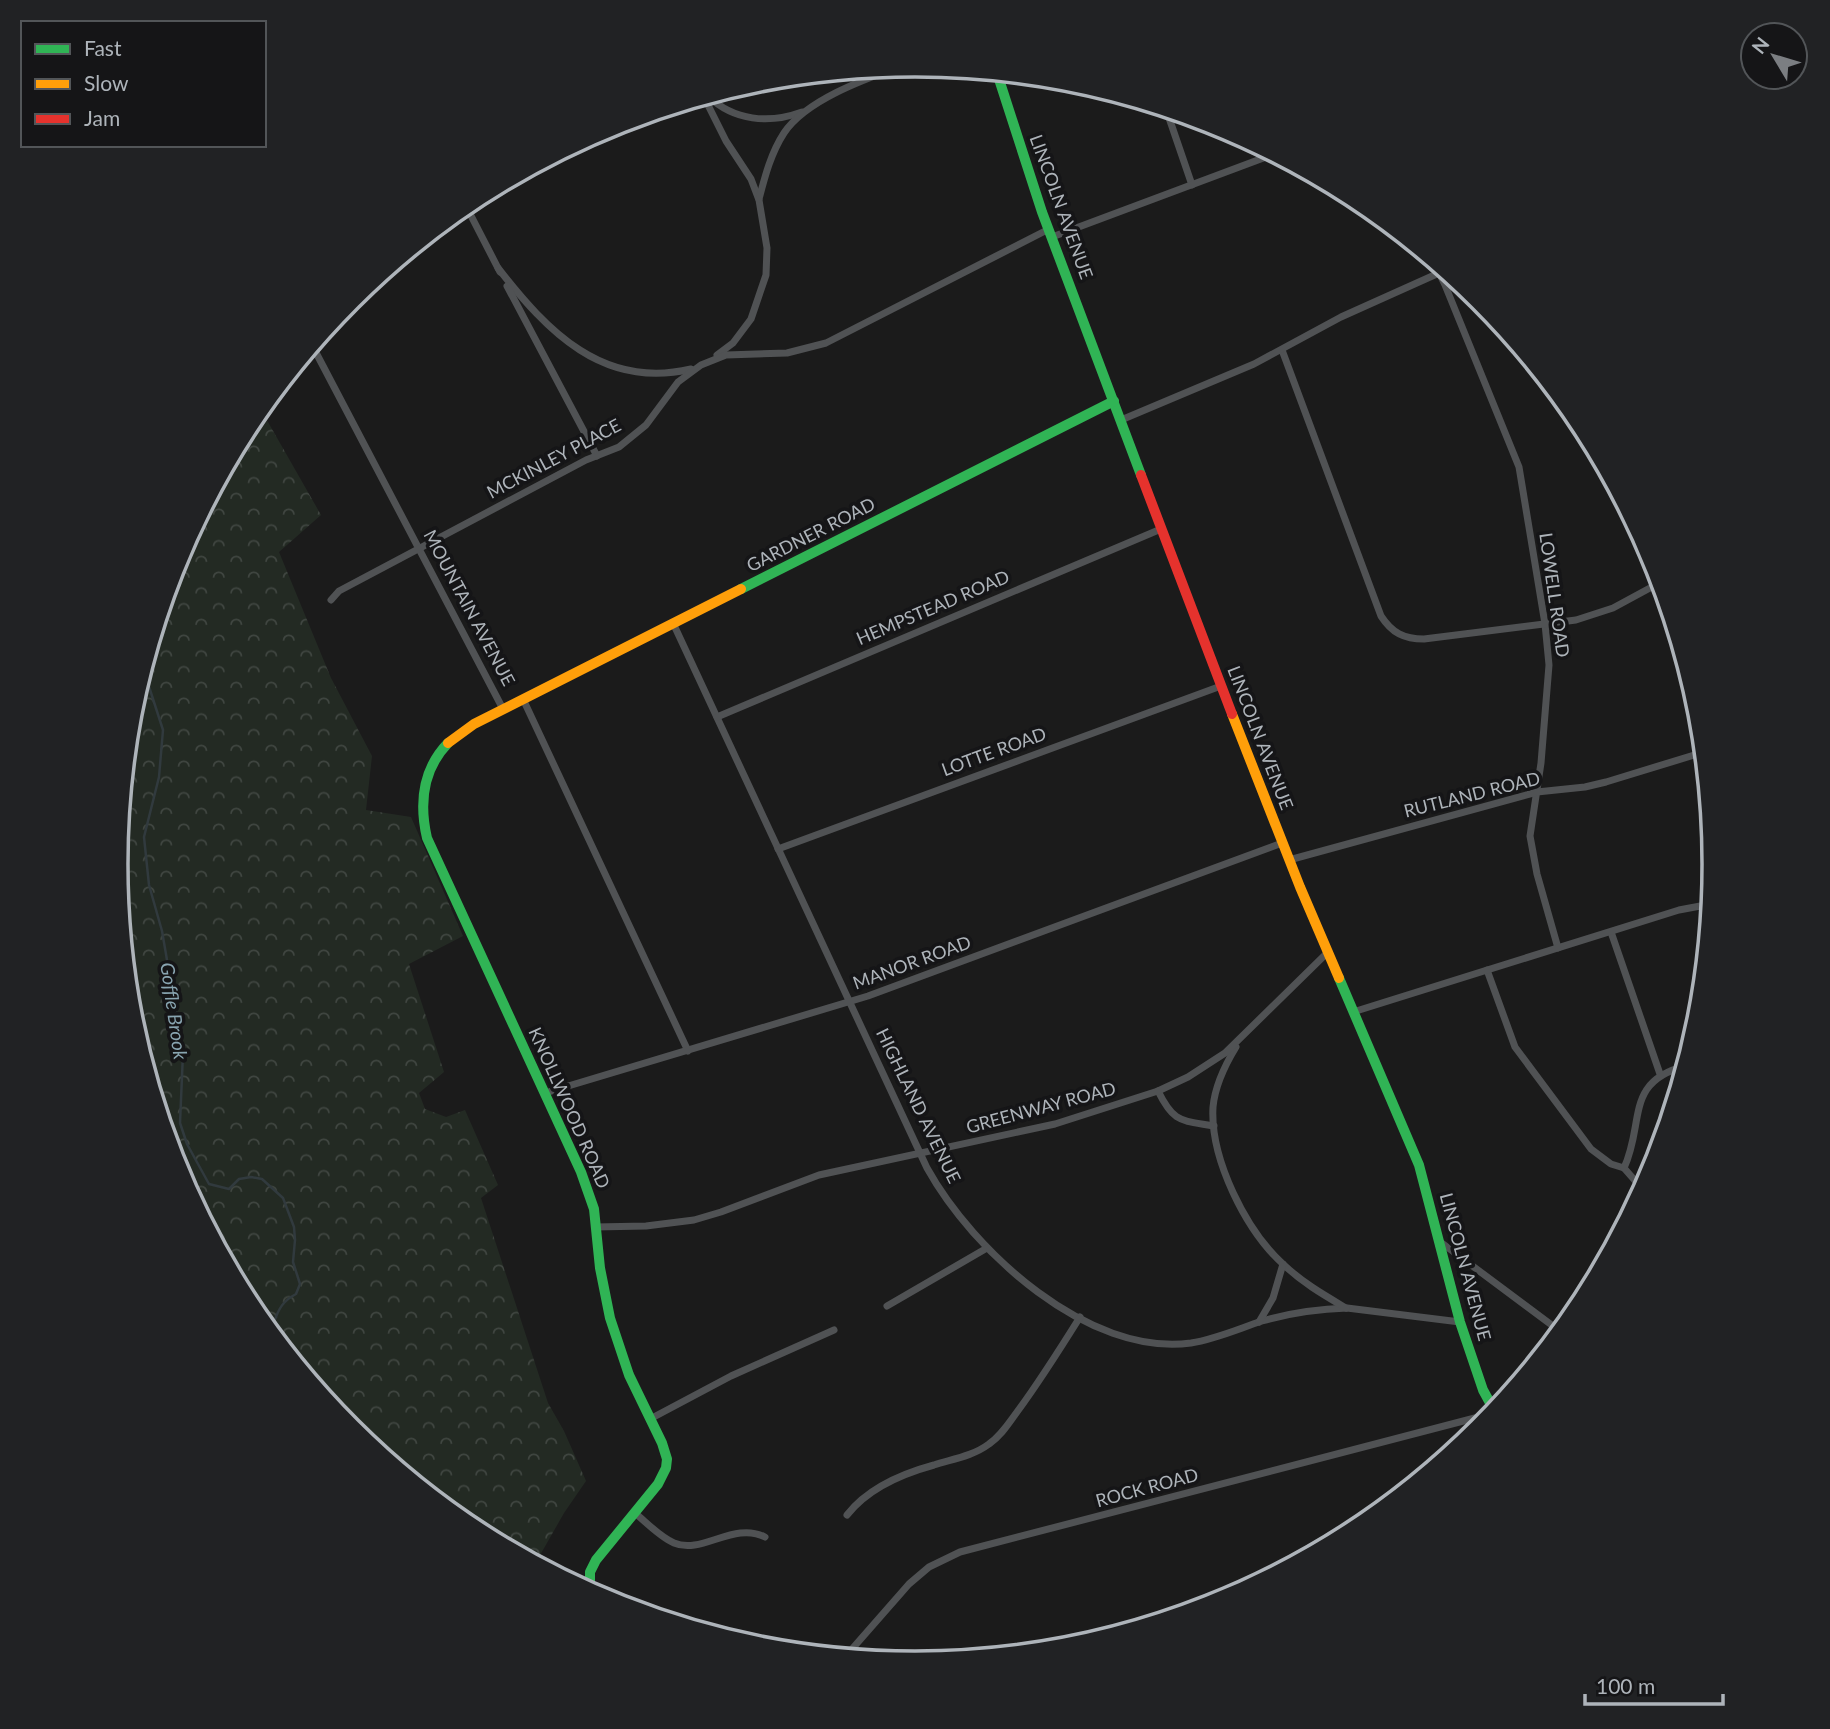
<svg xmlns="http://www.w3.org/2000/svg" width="1830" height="1729" font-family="Lato,sans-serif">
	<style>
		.forest { fill: url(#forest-crowns) }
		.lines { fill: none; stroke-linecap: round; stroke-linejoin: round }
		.stream { stroke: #313a3e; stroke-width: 2.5 }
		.street { stroke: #505254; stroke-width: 7 }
		.fast { stroke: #30b455; stroke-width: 10 }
		.slow { stroke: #ff9f0a; stroke-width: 10 }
		.jam { stroke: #e5322d; stroke-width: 10 }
		.labels { text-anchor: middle; stroke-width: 7; stroke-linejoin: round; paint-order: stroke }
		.street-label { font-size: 18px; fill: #aeb4ba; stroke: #151517 }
		.water-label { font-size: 19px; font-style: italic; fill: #89a5b1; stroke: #151517 }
		.rim { fill: none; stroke: #aeb4ba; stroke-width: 3.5 }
	</style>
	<defs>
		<pattern id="forest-crowns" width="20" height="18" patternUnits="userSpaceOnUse" patternTransform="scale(1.75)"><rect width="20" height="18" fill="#232a23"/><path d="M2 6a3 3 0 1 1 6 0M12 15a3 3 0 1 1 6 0" fill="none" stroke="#404641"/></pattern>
	</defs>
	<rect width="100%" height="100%" fill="#1b1b1b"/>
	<path class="forest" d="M260,408L321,515L279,552L331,678L372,756L366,810L411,817L463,936L409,964L444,1072L419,1093L425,1109L446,1117L465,1110L498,1185L481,1198L548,1403L564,1431L586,1481L564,1513L535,1564L470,1529L349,1430L250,1308L176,1170L131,1020L115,864L131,708L176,558L250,420Z"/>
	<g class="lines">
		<path class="stream" d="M143,668L163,730L159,777L144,837L149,885L162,931L183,1053L180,1123L187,1144L209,1184L229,1189L239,1179L251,1177L262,1179L283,1198L294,1227L295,1240L293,1262L300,1284L296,1294C283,1301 279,1308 274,1322L311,1384"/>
		<g class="street">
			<path d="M708,96C734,121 769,124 802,112"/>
			<path d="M704,97L726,141L751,179L759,200L767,248L766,275L751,319L733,343L717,355"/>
			<path d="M1166,109L1192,185"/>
			<path d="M759,199C765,176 771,153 784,133C806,100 865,79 901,66"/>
			<path d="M465,204L500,272"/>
			<path d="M1052,237L1274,154"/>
			<path d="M1433,260L1445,285L1519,467L1545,624L1549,665L1541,763L1530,836L1537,874L1558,948"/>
			<path d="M498,268C547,331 603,390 691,369"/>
			<path d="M507,286L597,456"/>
			<path d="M312,345L503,709"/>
			<path d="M1282,350L1381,616C1392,633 1404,639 1424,639L1576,620L1613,608L1661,582"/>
			<path d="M1121,420L1254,364L1341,317L1439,273"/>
			<path d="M331,600L339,591L586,460L619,447L646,425L678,382L701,365L726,355L787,353L826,343L1049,229"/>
			<path d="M673,623L927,1168C973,1251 1088,1357 1191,1343C1216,1339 1238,1329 1262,1321C1290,1313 1318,1309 1347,1308L1460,1322"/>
			<path d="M523,699L688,1051"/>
			<path d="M717,717L1161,529"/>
			<path d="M778,849L1221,686"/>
			<path d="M1289,860L1537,792L1585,787L1606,782L1704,752"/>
			<path d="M1611,932L1660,1074"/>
			<path d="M1487,970L1515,1047L1591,1149L1611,1164L1624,1168L1638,1184L1642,1194"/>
			<path d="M1353,1012L1679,910L1711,904"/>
			<path d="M1236,1047C1225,1065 1215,1086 1213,1107C1210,1159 1246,1231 1284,1265C1303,1283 1324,1295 1346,1308"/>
			<path d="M1158,1091C1174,1123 1180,1120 1214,1126"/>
			<path d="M545,1093L868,996L1282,843"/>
			<path d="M1624,1168C1645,1123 1624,1081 1686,1066"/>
			<path d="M595,1227L646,1226L694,1220L721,1212L819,1175L1055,1124L1158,1091L1188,1077L1225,1053L1328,952"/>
			<path d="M1439,1241L1561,1332"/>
			<path d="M887,1306L987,1248"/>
			<path d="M1259,1322L1273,1298L1283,1264"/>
			<path d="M650,1419L731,1376L834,1330"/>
			<path d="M635,1513C647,1523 660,1537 674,1543C702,1555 734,1521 765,1537"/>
			<path d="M847,1515C868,1488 901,1474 934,1465C953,1459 973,1456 989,1444C1001,1436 1009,1423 1017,1412C1040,1381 1060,1349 1080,1317"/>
			<path d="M845,1657L909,1584L929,1567L960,1552L1494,1413"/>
		</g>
		<g class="fast">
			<path d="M997,73L1042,212L1141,475"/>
			<path d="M741,589L1114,401"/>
			<path d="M448,743C422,770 419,803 427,838L581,1172L594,1209L600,1268L610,1318L629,1375L662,1443L667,1459L666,1468L658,1484L596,1560L590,1572V1582"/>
			<path d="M1339,978L1419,1165L1460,1322L1483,1390L1495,1412"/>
		</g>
		<g class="slow">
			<path d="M1232,714L1300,887L1339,978"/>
			<path d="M448,743L474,724L741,589"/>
		</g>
		<path class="jam" d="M1141,475L1232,714"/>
	</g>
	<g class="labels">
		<g class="street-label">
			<text transform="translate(1061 207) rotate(70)" y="6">LINCOLN AVENUE</text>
			<text transform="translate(554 459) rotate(-28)" y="6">MCKINLEY PLACE</text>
			<text transform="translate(811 535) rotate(-27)" y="6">GARDNER ROAD</text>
			<text transform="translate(1554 595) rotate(82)" y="6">LOWELL ROAD</text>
			<text transform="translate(469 608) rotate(62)" y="6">MOUNTAIN AVENUE</text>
			<text transform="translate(933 608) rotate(-23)" y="6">HEMPSTEAD ROAD</text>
			<text transform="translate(1260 738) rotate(69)" y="6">LINCOLN AVENUE</text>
			<text transform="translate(994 752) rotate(-20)" y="6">LOTTE ROAD</text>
			<text transform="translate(1472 795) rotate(-14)" y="6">RUTLAND ROAD</text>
			<text transform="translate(912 963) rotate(-20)" y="6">MANOR ROAD</text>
			<text transform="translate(918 1106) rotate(64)" y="6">HIGHLAND AVENUE</text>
			<text transform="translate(569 1108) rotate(66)" y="6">KNOLLWOOD ROAD</text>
			<text transform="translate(1041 1108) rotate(-15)" y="6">GREENWAY ROAD</text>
			<text transform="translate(1465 1267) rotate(75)" y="6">LINCOLN AVENUE</text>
			<text transform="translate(1147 1488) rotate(-15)" y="6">ROCK ROAD</text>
		</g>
		<g class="water-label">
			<text transform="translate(174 1011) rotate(82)" y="7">Goffle Brook</text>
		</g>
	</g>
	<path d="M0 0H1830V1729H0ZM128 864a787 787 0 1 1 1574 0a787 787 0 1 1-1574 0Z" fill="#212224" fill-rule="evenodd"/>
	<path class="rim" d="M128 864a787 787 0 1 1 1574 0a787 787 0 1 1-1574 0Z"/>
	<rect x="21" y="21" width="245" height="126" fill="#151517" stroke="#525558" stroke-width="2"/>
	<rect x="35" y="44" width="35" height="10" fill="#30b455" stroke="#525558" stroke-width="2"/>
	<text x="84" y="56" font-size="21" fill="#aeb4ba">Fast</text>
	<rect x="35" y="79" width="35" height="10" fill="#ff9f0a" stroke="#525558" stroke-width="2"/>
	<text x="84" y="91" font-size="21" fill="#aeb4ba">Slow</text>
	<rect x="35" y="114" width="35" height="10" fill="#e5322d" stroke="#525558" stroke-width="2"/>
	<text x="84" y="126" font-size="21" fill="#aeb4ba">Jam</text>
	<g transform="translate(1774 56) rotate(308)"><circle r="33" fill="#151517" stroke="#525558" stroke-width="2"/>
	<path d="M0-5L12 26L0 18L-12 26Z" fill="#7b7e82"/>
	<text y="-10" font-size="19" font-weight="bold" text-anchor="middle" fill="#aeb4ba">N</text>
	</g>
	<path d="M1585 1694v10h138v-10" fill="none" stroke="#aeb4ba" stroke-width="3.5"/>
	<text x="1596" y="1694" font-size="21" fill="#aeb4ba" stroke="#151517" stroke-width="5" paint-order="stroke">100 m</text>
</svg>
